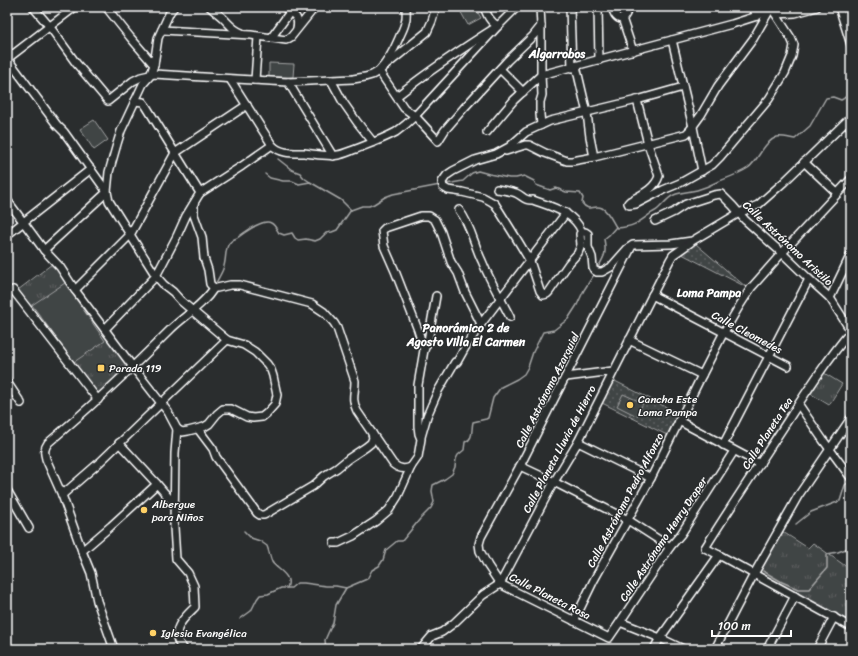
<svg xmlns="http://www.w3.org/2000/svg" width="858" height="656" font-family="Sriracha,sans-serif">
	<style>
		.grass { fill: url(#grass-tufts); stroke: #a0a2a2 }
		.park { fill: url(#park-dots); stroke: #a0a2a2 }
		.pitch { fill: #414445; stroke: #a0a2a2 }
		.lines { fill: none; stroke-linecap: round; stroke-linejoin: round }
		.stream { stroke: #a6a7a7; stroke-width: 1.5 }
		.minor-casing { stroke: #fff; stroke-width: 10 }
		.minor { stroke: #2a2d2e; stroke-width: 7 }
		.poi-dot { fill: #ffd166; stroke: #2a2d2e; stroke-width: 1.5 }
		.labels { text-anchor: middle; stroke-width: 3; stroke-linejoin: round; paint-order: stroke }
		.street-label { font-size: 11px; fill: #fff; stroke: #2a2d2e }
		.poi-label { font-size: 11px; fill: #fff; stroke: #2a2d2e; text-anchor: start }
		.neighbourhood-label { font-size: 12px; font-weight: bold; fill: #fff; stroke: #2a2d2e }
	</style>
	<defs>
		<pattern id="grass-tufts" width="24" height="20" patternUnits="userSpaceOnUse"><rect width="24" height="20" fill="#414445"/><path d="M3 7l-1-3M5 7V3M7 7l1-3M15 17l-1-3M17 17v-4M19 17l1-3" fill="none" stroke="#5e6061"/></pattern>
		<pattern id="park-dots" width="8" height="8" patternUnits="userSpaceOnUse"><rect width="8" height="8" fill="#414445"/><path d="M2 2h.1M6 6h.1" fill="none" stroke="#5e6061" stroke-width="1.8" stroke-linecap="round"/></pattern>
	</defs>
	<rect width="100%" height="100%" fill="#2a2d2e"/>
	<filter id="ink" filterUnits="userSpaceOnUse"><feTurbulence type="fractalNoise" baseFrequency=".025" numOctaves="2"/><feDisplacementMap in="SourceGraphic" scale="8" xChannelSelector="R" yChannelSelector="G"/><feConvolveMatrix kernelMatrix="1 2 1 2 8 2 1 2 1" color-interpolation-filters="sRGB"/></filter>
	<g filter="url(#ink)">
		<g class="grass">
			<path d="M52,264L54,265L129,367L98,396L17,292L18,290Z"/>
			<path d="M824,373L842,384L829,405L811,394Z"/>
			<path d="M783,532L808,548L813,543L851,570V622L759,573Z"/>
		</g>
		<g class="park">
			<path d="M696,244L746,287L680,253Z"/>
			<path d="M613,380L678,413L667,435L602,403Z"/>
		</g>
		<g class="pitch">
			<path d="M458,7H475L481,18L468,25Z"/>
			<path d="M269,63L294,64L293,77H269Z"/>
			<path d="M94,120L108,140L94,150L80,129Z"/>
			<path d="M65,283L105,341L74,362L32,305Z"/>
			<path d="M623,394L643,403L637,416L617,406Z"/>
		</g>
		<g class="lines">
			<g class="stream">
				<path d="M278,159L292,170L300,173L304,178L310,182"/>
				<path d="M265,174L270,178L283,181H292L299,184L310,182L341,200L351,210"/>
				<path d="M446,184L463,181L472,173L478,171L489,174L509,178H516L524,176L534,181L536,185L550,190L556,188L566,192L580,193L583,198L582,203C589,213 594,204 602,208C609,212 612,221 616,227"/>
				<path d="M597,269C604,257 607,254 604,239L609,235L616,227L617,228C633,227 638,223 650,214C653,212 656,211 658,209C663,205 667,198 674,195C681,192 690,192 697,190C704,188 711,185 717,182C727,178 739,174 748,168C759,160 763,142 777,137C781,136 789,138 795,139L810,126L826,98L833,97L841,100L843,99L851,92"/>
				<path d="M216,283C218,279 221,274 223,269C228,257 222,243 237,238C244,233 263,218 271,223C275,225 277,230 279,233L284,235L292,233L295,238L298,240L306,239L315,241L320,239L326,233L332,232L337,230L351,210L362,206H369L374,204L385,197L393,194L440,185"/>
				<path d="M796,524L811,512L840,501L845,485L849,482"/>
				<path d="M244,531L251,538L260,541L267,546C269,551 270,557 272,562C277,570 293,575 287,588"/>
				<path d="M763,571L782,582L798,589H809L827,568V554L838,552L851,547"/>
				<path d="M240,619L251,611L257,599L260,595L268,594L281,588H291L297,583H304L326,586H336L346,588L367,579L372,570L379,566L383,560L386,550L397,541H402L420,519L431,508L434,502L432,491L433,485L445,479L452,474L455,467L456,459L458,455L464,450L465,442C474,439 471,430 473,422L486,419L488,418L493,398L501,387L517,379L524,374L528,367L533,352L543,332L554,330L568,319L577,305L584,290L595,273"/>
				<path d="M326,649L325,640L329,631L333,623L336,605L346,588"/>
			</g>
			<defs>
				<g id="minor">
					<path d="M33,7L50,27L76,63L108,101L133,81L141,77L154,74L288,82L353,79L365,77L372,75L379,71L427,32L432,21L436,7"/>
					<path d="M106,7L130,37L154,65"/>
					<path d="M210,7C214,11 219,14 223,18C230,25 233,30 242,33"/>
					<path d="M284,7C292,14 300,16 297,28"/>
					<path d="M406,7C406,12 407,18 405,23C404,28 401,33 399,38C394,50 388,61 379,71L404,108L415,116L438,141L445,130L464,108L507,61L533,36L541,26"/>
					<path d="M540,7L541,26V75L542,95L540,102V114L541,125"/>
					<path d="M570,7L572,68"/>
					<path d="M598,7L599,60"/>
					<path d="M612,7C613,10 614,14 616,16C623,24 627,13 628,7"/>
					<path d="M753,7L757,16"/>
					<path d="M839,7L851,45"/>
					<path d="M776,14L795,13L817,7"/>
					<path d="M622,18L633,51"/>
					<path d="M162,30L251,35L286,40L291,37L315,7"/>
					<path d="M271,38L290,12"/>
					<path d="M672,40L693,127L702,171"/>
					<path d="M7,58L57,125L64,132L107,192L44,250"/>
					<path d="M7,59L75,7"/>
					<path d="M576,66L587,113L590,137L594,157"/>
					<path d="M500,69L523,92"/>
					<path d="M230,79L272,145C281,154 292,153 304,153C315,154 327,157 338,155C344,154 350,151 356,149C369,144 383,139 396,132C403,127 409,122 415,116L498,26L517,7"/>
					<path d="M255,80L258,37"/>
					<path d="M331,80L343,102L357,122L373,142"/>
					<path d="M288,82L333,156"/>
					<path d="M683,87L637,100L550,121L526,132L509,147L496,154L475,160L453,171L447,175L442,182L443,187L448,190L462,192L483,197L492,202L495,204L515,236L530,261L540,291L543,295L547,294L549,292L569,263L578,253L581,245L580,234L582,232H585L588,234V247L592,257L593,268L594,270L597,272H602L611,267L627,249L633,245L671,244L692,241L739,213L758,205L784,182L851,117"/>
					<path d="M397,96C429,71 463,48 498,26C490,22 487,15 484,7"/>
					<path d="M637,100L648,144L659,176C655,189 641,195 630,201L628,203L629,205L636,204L663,190L680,183L712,165L720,157L769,99L785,73L792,56L794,45L791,38L771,7"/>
					<path d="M135,101L143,102L146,106L200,193"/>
					<path d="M487,132L514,100L541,75L732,24L757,16L771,8"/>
					<path d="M506,151L525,145H529L545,153L567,161H572L594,157L686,134L690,130L701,115L718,86L753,39L771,8"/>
					<path d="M804,162L837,193"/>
					<path d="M497,189C503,190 510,191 516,193C523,196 524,201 533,200C552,207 574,212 582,232"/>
					<path d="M7,200L44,250L60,267L75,290L133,367L168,412L177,429L182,432L188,431L204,427L209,424L217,414L223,409H231L247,417L253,418L262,417L267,413L275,404L277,395L273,376L271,370L267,364L255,352L244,345L227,340L181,301L173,292L164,285L156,276L109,201L107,192L109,172L117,144L121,131L143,84L150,76L154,65L158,38L170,12L174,7"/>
					<path d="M194,204V215L202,237L204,258L208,270L210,284L214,288H217L230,285H240L312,304L324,312L334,323L337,328L355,381C355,394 351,398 357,411L393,464C399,469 404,470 411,467"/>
					<path d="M459,210C471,225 474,245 482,261C490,281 501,299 510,317"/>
					<path d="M655,221L674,212L686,204L714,195L721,194L733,206L745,220L782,253L809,279L830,298L851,331"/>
					<path d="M7,235L91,169"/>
					<path d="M631,248L520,466L481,537L479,544L480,551L488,566L500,584L609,638L620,622L670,547L681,534L734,451"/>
					<path d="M13,290L98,400"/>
					<path d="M75,290L130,235L175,153L247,105"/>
					<path d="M652,295L788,366"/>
					<path d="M830,298L851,254"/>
					<path d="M105,329L156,276L177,236L186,216L200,193L242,166L272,145"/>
					<path d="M851,331C821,367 797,407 771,446C749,480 726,514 705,548L719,555L851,627"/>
					<path d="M629,340L702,375"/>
					<path d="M424,350L418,330L395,271L384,246L382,231L385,228L421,216H429L435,220L441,232L451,262L458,273L465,292L481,324"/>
					<path d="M566,377L613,371"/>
					<path d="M7,382L21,403"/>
					<path d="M799,405L823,440L851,478"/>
					<path d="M679,421L760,464"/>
					<path d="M177,429L175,453L174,527L176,559L188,573L194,586L195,607C186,616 173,627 178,641C179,644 182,647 184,649"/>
					<path d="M198,429L213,449L216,457L257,513L260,515H264L313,486L324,476L337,468L348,459L366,447L371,443L373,438L372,433"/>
					<path d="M421,437L427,416L438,391L455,362H457L466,346L481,324L566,213"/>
					<path d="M578,442L651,478"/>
					<path d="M119,443L157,484L175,505"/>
					<path d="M723,445L809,279"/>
					<path d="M520,466L554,482L628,520L670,547"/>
					<path d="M7,490L29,528"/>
					<path d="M62,495L100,462L227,340"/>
					<path d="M334,543H338L353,536L376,521L389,510L398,496L411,467L418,457L421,439L419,434L418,426V385L424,350L428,341L436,296"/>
					<path d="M82,551L111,526L157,484"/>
					<path d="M574,621L594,580L651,478L702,375L724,332L740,305L751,288L782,253L851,179"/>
					<path d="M620,622L660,638L683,649"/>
					<path d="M114,649L97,601L91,573L82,551L62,495L46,459C44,452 44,449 48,443C91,407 132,368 172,328C186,315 204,304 214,288"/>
					<path d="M421,649L432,636L442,632L454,623L483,595L500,584L554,482L578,442L670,260L673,255L690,243"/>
					<path d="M654,649L660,638L719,555"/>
					<path d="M715,649L754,574L798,496L851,418"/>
					<path d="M767,649L795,596"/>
					<path d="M817,649L834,617"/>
				</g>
			</defs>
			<use href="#minor" class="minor-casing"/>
			<use href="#minor" class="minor"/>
		</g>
	</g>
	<g class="poi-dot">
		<rect x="97" y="364" width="8" height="8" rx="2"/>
		<circle cx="630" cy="405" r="4"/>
		<circle cx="144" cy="510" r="4"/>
		<circle cx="153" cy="633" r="4"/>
	</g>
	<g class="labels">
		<g class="street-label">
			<text transform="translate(788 243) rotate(43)" y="4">Calle Astrónomo Aristilo</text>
			<text transform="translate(747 332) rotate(28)" y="4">Calle Cleomedes</text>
			<text transform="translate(547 390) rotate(-63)" y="4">Calle Astrónomo Azarquiel</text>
			<text transform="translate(767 433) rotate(-57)" y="4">Calle Planeta Tea</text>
			<text transform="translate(559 449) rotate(-62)" y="4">Calle Planeta Lluvia de Hierro</text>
			<text transform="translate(625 500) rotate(-62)" y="4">Calle Astrónomo Pedro Alfonzo</text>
			<text transform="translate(663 539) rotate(-56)" y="4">Calle Astrónomo Henry Draper</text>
			<text transform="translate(550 596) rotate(27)" y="4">Calle Planeta Rosa</text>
		</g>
		<g class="poi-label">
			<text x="109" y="372">Parada 119</text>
			<text x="638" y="403">Cancha Este<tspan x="638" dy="13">Loma Pampa</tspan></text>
			<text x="152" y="508">Albergue<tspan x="152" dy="13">para Niños</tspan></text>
			<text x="161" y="637">Iglesia Evangélica</text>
		</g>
		<g class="neighbourhood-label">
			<text x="557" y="58">Algarrobos</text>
			<text x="709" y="297">Loma Pampa</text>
			<text x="466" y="332">Panorámico 2 de<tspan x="466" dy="14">Agosto Villa El Carmen</tspan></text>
		</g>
	</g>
	<rect width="858" height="656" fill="none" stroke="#2a2d2e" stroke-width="24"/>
	<rect x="12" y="12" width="834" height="632" fill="none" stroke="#fff" stroke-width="1.5" filter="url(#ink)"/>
	<path d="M712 630v6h79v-6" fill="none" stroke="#ffffff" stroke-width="2"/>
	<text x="718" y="630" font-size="12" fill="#ffffff" stroke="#2a2d2e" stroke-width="3" paint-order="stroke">100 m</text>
</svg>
